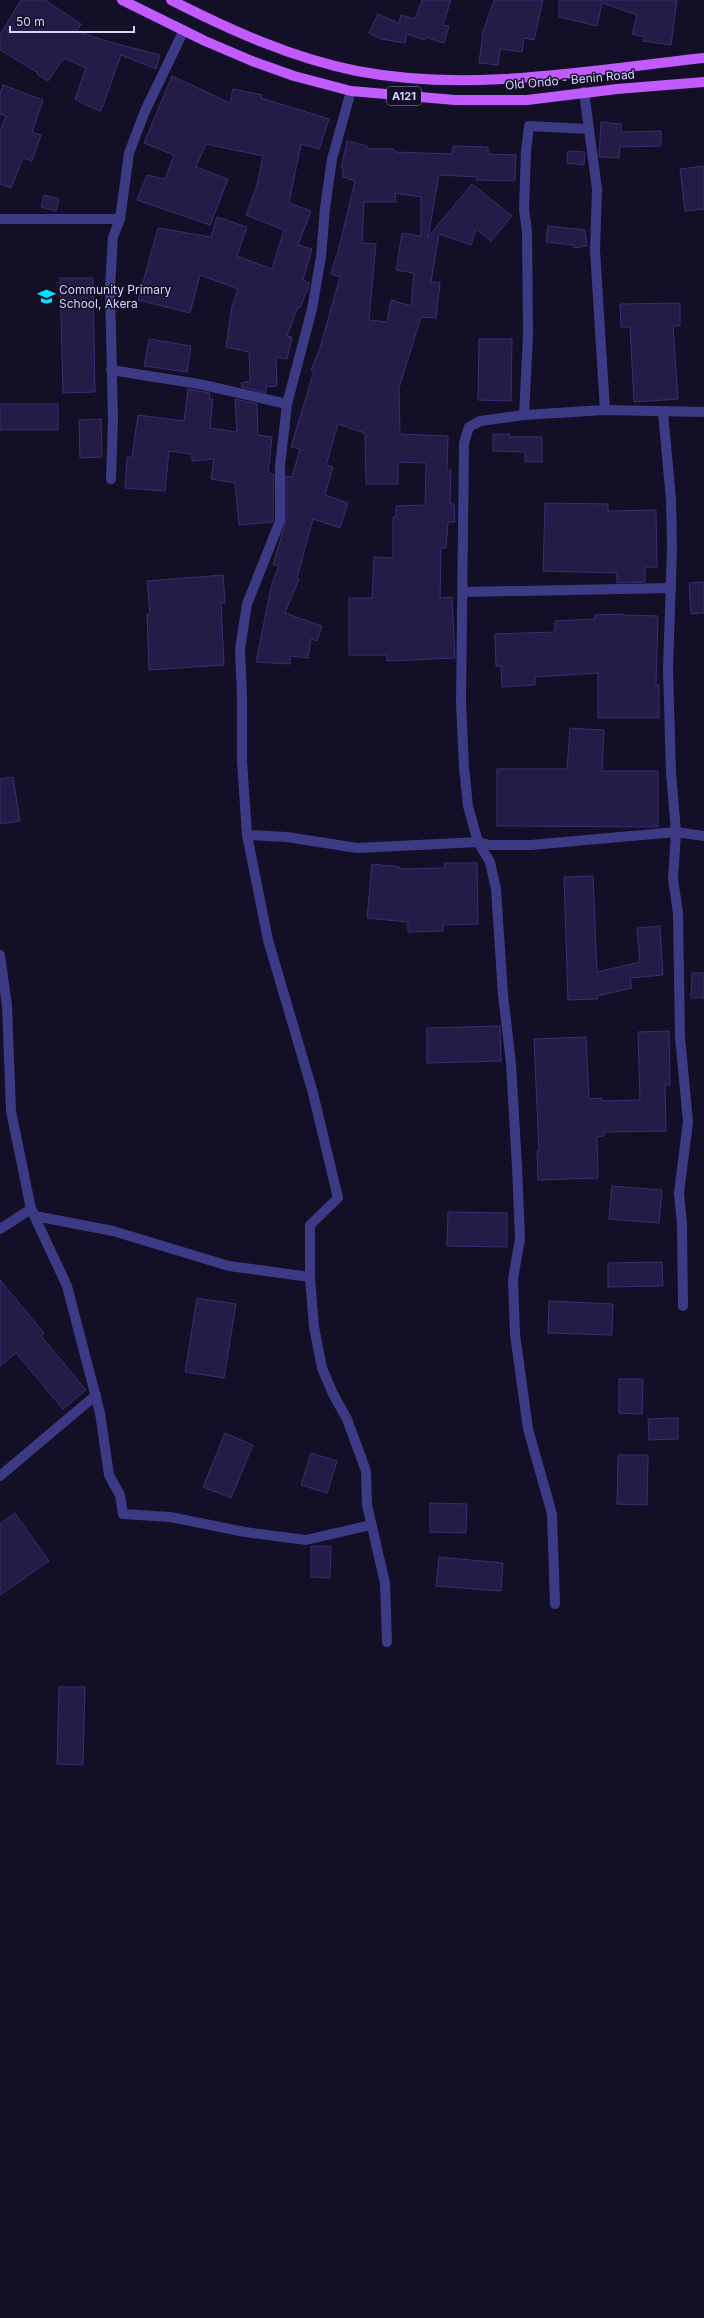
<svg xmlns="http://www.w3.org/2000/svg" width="704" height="2318" font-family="Inter,sans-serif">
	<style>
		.building { fill: #241b47; stroke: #3b2d73; fill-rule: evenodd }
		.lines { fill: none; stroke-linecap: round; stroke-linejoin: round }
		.minor { stroke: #3d3a85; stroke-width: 10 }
		.primary { stroke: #c25bff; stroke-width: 10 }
		.labels { text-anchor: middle; stroke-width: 3; stroke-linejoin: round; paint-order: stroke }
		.shield { fill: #130f26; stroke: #9e99be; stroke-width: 1 }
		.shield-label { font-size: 11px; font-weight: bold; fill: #d9d4ff }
		.street-label { font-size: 12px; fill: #d9d4ff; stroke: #130f26 }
		.poi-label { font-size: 12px; fill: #d9d4ff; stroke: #130f26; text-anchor: start }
	</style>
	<rect width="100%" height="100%" fill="#130f26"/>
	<g class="building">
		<path d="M21,0H45L81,24L77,31L106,41L160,55L156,69L121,55L101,111L85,105L75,99L86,68L64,58L48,81L37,74L38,73L0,50V35Z"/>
		<path d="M422,0H451L443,25L449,26L444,43L425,37V40L407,34L405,43L381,39L369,33L378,14L399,23L401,15L415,19Z"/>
		<path d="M494,0H543L534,40L524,38L522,52L500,49L498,65L479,63L483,32Z"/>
		<path d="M559,0H677L671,45L643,41L644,37L632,34L637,15L602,3L597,26L559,17Z"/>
		<path d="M172,76L230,103L233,89L262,95L261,98L329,119L319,149L301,144L289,203L311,211L298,245L312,249L303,280L310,283L300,308L298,307L287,336L292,337L287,359L276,357L277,386L266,387V393L242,387L241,383L250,381L249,352L226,347L232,306L238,289L200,275L190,313L138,300L158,228L211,237L217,217L247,227L237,256L272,269L284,230L246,215L257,185L263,156L206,144L196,167L228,179L210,225L137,200L147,175L165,179L174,155L144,143Z"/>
		<path d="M3,85L43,100L32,132L41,135L32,161L23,158L11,188L0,184V131L6,116L0,114V94Z"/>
		<path d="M601,122L621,124V132L661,131V146L620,147L619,158L599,157Z"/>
		<path d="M347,141L367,146V149H394L395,152L452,154L453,146L488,147V154L516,155L515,181L476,180L478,177L439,175L428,237L472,184L512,216L491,241L476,229L471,245L439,234L431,282L440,283L436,318L421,317L399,388L400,434L448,436L447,470H451L450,504H454L455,522H448L446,548H441L440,598L452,597L455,658L387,661V655H349V598H372L374,557L393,558V517H396V506L425,505L426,463L398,462V484H366L365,433L338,424L326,465L333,467L325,495L348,503L340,528L313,519L297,578L299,579L285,613L322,626L317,641L311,639L308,658L290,656V664L256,662L272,583L279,566L273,565L286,521V476L292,477L300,449L291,447L314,371L311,370L320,348L340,277L331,274L336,256H337L355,181L343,177V169L341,168ZM395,193L421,197V236L402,233L396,270L414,273L411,306L391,300L387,322L369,320L376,244L362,243L364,202H396Z"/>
		<path d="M568,151L585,152L584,165L567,163Z"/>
		<path d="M704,166V209L685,211L680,169Z"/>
		<path d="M44,195L59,199L56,211L41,207Z"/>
		<path d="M548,226L585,230L587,246L574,248L573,245L546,242Z"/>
		<path d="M60,278H93L95,392L63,393Z"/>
		<path d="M680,303V326H673L678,399L634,402L630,327H621L620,304Z"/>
		<path d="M149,339L191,346L187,372L144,366Z"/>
		<path d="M479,339H512L511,401L478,400Z"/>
		<path d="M188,389L210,393L209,400L213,399L210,428L237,432L235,399L257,404L258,435L272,437L268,473L274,474L273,522L239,525L235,483L211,479L214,459L192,461V454L169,451L165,491L125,488L127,457H132L138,415L184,421Z"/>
		<rect x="0" y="404" width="58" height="26"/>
		<path d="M101,419L102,457L80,458L79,420Z"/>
		<path d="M493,434H510V437H542V462H525V452L493,451Z"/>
		<path d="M545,503L608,504V511L656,510L657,567H645V582L617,583V573L543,571Z"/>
		<path d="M223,575L225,603H221L224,665L149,670L147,614H150L147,581Z"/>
		<path d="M704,582V613L691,614L689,583Z"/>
		<path d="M622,614V615L658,616L656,685H659V718H598V673L535,677V685L502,687L501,666H496L495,634L555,632V621L595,619V615Z"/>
		<path d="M570,728L604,730L602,771H658V827L497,826V769H567Z"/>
		<path d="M13,777L20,821L0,824V779Z"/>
		<path d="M444,863H477L478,924L443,925V931L408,932V922L367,918L372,864L400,867L399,869L445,868Z"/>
		<path d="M593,876L597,972L640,962L637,928L660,926L663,975L630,978L632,988L597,996L598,999L568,1000L564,877Z"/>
		<path d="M692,973H704V998H691Z"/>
		<path d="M500,1026L501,1061L427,1063V1028Z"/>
		<path d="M669,1031L670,1085H665L666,1131L604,1132V1136L597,1137L598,1178L538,1180L537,1151H539L534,1039L586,1037L589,1099L602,1098V1101L640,1100L638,1032Z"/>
		<path d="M612,1186L662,1190L659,1223L609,1219Z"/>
		<path d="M448,1212L507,1213V1247L447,1246Z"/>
		<path d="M662,1262L663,1286L608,1287V1263Z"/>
		<path d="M0,1280L44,1333L41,1336L86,1390L63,1409L16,1353L0,1366Z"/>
		<path d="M197,1298L236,1304L224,1378L185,1372Z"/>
		<path d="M549,1301L613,1304L612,1335L548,1333Z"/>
		<path d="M619,1379H643L642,1414L619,1413Z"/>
		<path d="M678,1418V1439L649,1440L648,1419Z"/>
		<path d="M225,1433L253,1445L231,1498L203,1487Z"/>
		<path d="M311,1453L337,1461L327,1493L301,1485Z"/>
		<path d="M618,1455H648L647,1505L617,1504Z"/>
		<path d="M430,1503L467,1504L466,1533L430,1532Z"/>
		<path d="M15,1513L49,1561L0,1595V1524Z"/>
		<path d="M311,1546H331L330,1578L311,1577Z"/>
		<path d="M439,1557L503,1563L501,1591L436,1586Z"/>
		<path d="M59,1687H85L83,1765L57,1764Z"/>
	</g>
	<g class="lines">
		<g class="minor">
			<path d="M351,91L332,159L325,208L321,257L312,309L287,404L280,466V521L247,604L240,649L242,696V761L247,835L268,940L313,1093L338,1198L310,1225V1277L314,1327L322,1368L333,1394L347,1419L366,1471L367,1505L385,1583L387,1642"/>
			<path d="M584,92L597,189L595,250L605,410"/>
			<path d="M0,219H120"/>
			<path d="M111,370L199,384L287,404"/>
			<path d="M663,412L671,500L672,547L668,669L671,773L676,832L673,879L678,913L680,1037L688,1122L679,1193L682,1225L683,1306"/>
			<path d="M524,415L528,335L527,231L524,209L526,151L529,126L589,129"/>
			<path d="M111,479L113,419L110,288L113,237L120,219L129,153L145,111L184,30"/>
			<path d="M463,592L671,588"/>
			<path d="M247,835L287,837L357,848L478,842L490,845H531L676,832L704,836"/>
			<path d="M0,955L7,1006L11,1111L31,1209L67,1286L100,1413L109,1475L120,1495L123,1514L170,1517L245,1532L306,1540L371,1525"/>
			<path d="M0,1229L31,1209L35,1216L113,1231L229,1266L310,1277"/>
			<path d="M0,1476L96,1395"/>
			<path d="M555,1604L552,1514L528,1429L515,1334L513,1279L520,1239L517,1167L511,1063L503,995L496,889L490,862L478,842L468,806L464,767L461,702L464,443L469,427L480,421L524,415L605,410L704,412"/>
		</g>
		<g class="primary">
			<path d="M122,0L205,41L252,61L294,76L351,91L455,100H527L617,89L704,82"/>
			<path d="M171,0C230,30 292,58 357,71C471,93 591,70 704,58"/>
		</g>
	</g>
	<defs>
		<symbol id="school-bare" viewBox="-9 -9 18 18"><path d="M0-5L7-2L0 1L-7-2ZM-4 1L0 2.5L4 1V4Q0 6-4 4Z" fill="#00e5ff" stroke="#130f26" stroke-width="2.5" paint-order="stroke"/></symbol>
	</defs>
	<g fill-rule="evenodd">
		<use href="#school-bare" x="34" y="284" width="25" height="25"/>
	</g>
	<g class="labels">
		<rect class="shield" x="387" y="87" width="34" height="18" rx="3"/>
		<g class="shield-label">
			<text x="404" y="100">A121</text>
		</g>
		<g class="street-label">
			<text transform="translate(570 80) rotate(-5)" y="4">Old Ondo - Benin Road</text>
		</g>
		<g class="poi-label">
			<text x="59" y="294">Community Primary<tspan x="59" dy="14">School, Akera</tspan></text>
		</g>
	</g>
	<path d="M10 26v6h124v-6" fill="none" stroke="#d9d4ff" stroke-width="2"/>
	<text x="16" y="26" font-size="12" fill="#d9d4ff" stroke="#130f26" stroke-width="3" paint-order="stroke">50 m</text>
</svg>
